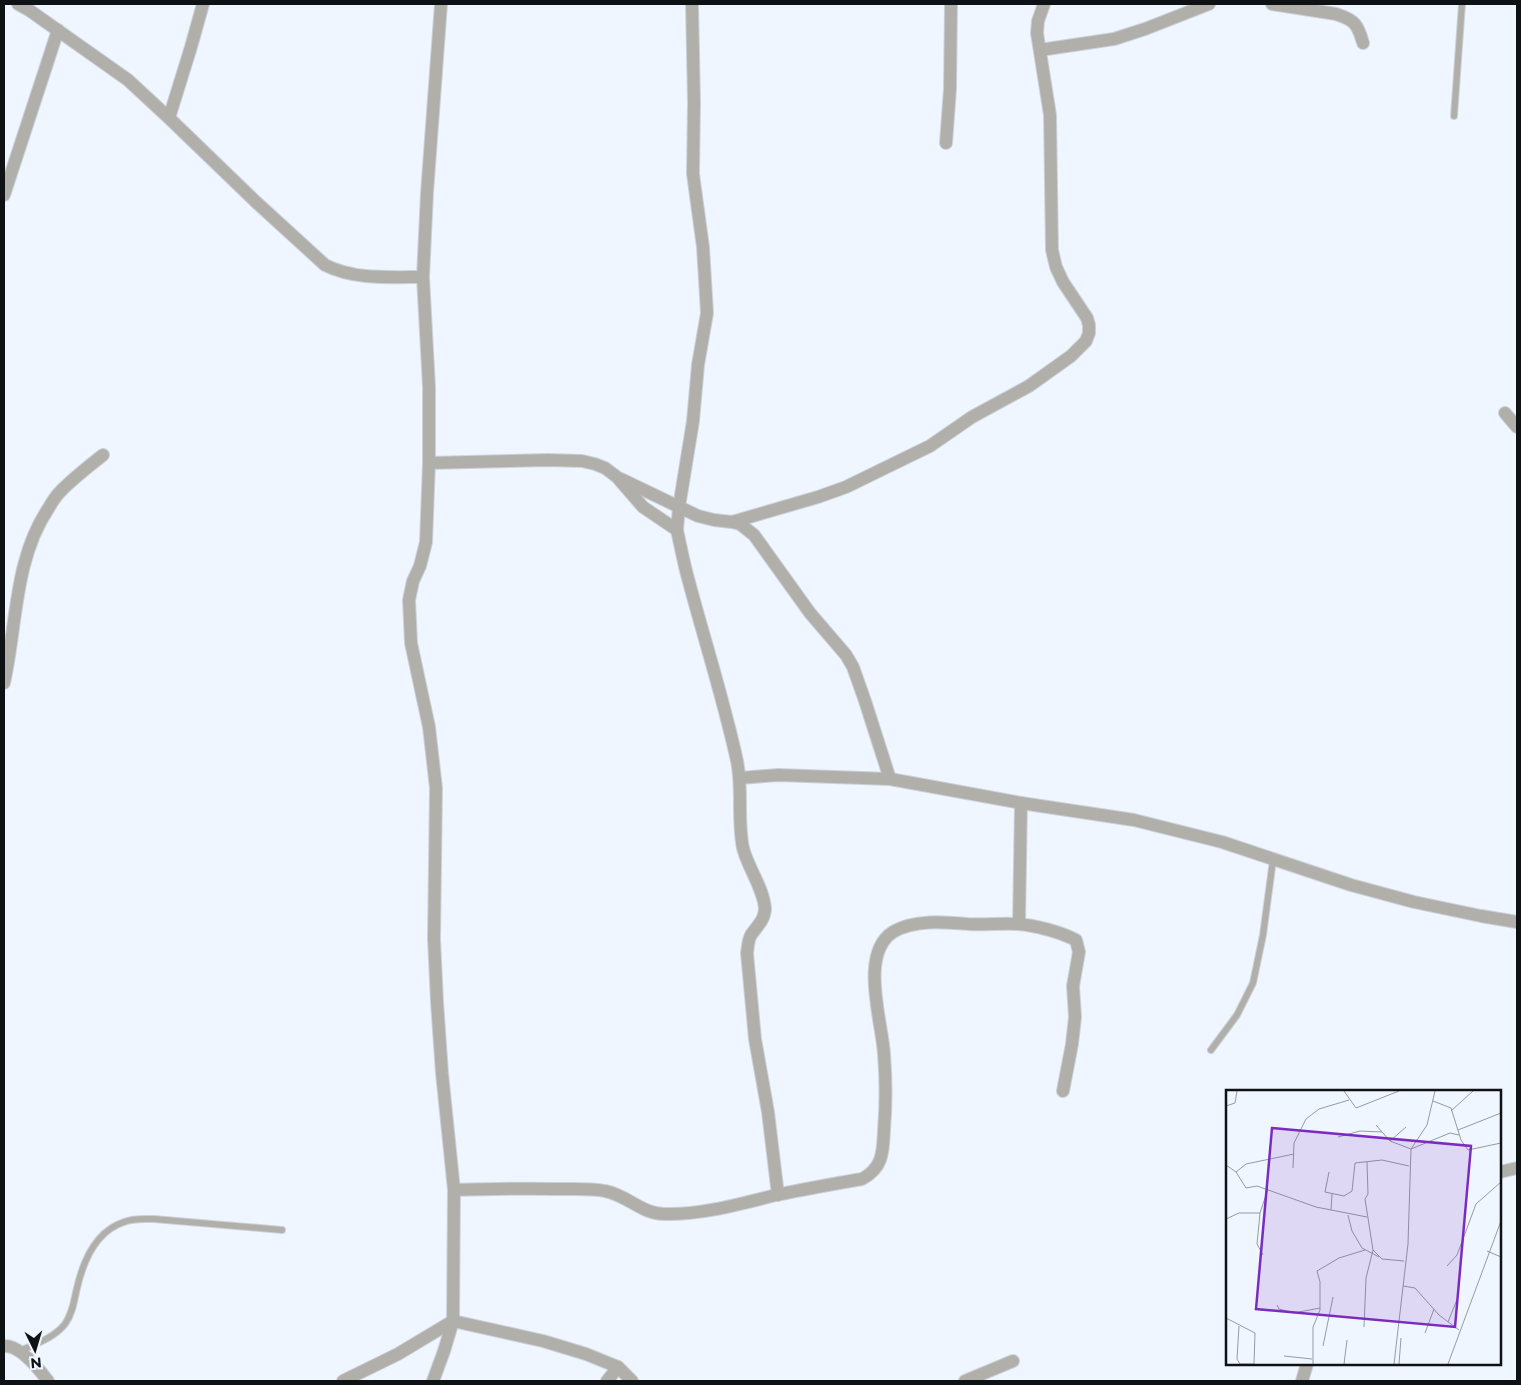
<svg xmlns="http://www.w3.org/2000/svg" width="1521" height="1385" font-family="Montserrat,sans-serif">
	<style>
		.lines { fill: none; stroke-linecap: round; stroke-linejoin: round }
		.lane-casing { stroke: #ccd2da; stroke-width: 8 }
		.street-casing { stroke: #ccd2da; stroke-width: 14 }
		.lane { stroke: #b1afaa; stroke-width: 6 }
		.street { stroke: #b1afaa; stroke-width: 12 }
		.inset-road { fill: none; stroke: #969ba1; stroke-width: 1 }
		.view { fill: #7b2cbf; fill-opacity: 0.15; stroke: #7b2cbf; stroke-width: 2.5 }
		.inset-edge { fill: none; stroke: #0f1215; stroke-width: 2.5 }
	</style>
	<rect width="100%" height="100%" fill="#f0f6ff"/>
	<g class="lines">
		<defs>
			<g id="lane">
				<path d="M1454,116L1462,4"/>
				<path d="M1211,1050L1237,1015L1253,983L1263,935L1273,860"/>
				<path d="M20,1351C35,1344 54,1338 65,1324C73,1313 74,1300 77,1288C83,1262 96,1231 124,1222C133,1218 144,1219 154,1219L282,1230"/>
			</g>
			<g id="street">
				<path d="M18,4L29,10L128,80L169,118L256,202L325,265C354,280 391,277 423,277"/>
				<path d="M1272,4L1336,14C1355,20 1358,25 1363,43"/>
				<path d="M1040,50L1114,39L1145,29L1209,4"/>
				<path d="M169,118L191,47L203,4"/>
				<path d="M946,143L950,89L951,4"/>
				<path d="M4,195L58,30"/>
				<path d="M1505,413L1517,427"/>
				<path d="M429,463L548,460L582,461L595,464L605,468L617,477L643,507L677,530C681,548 684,565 689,582C705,642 724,701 737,761C743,790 737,819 743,848C748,868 763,887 765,908C765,920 757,926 751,935C748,940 748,947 747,953L755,1039L768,1112L778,1195"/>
				<path d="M621,479L698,516L714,520L732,522L740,524L754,535L810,613L846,655L853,667L865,701L890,779"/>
				<path d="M732,522L818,497L846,487L930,446L972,417L1029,386L1071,356L1086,341L1089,333V325L1087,318L1063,282L1056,267L1052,250L1050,115L1037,33L1038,21L1044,4"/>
				<path d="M677,530L679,507L693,421L698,365L707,313L703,247L693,174L694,102L692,4"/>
				<path d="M4,683C17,625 14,560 48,509C51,504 55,497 59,493C72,479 88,467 103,455"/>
				<path d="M740,778L778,775L890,779L1021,803L1134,820L1222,842L1351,885L1414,902L1481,916L1517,922"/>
				<path d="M1019,924L1021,803"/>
				<path d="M1500,1172L1517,1168"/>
				<path d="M454,1190C489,1189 525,1188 560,1189C575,1189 591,1188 605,1191C627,1195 642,1214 664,1214C702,1215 740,1204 776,1195C805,1189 833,1184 862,1179C883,1168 883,1152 884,1130C886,1106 886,1079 884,1054C882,1021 859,954 893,932C914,919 945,922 968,924C984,925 1001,923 1017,924C1035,925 1060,932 1076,940L1079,952L1073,986L1075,1017L1072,1044L1063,1091"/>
				<path d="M4,1346C20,1345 39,1369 48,1381"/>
				<path d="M343,1381L398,1354L453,1321L543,1341L586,1354L618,1367L632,1381"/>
				<path d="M433,1381L444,1351L453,1321L454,1190L442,1073L437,1002L434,939L436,788L429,727L411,643L409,600L413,581L420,566L426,542L429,463V387L423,277L427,193L441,4"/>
				<path d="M607,1381L618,1367"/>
				<path d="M965,1381L1013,1361"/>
				<path d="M1302,1381L1307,1364"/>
			</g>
		</defs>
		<use href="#lane" class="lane-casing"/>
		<use href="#street" class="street-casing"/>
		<use href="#lane" class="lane"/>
		<use href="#street" class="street"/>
	</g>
	<g transform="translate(1226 1090)">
		<rect width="275" height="275" fill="#f0f6ff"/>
		<path class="inset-road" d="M118,1L130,18L173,1M207,11L225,18L235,50L242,60L275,53M0,16L9,13L11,1M225,21L247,1M150,35L164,51L185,59L224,43L233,45M232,40L275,23M112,47L134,41L156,42M164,51L180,37M141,72L142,104L139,109L147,160L156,169L178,171M0,75L10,82L20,98L31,96L90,117L141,127M67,78L68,53L80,29L93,19L123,10M10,82L20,74L68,64M103,82L99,102L118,106L126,101L129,73L156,70L183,76M105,120L106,104M34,123L31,154L37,165M122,125L126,141L136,158L153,167M0,129L13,123H34L42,99M261,161L275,167M221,176L231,165L250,114L275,92M177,196L189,198L213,225L233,240M51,215L53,219L68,223L94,218M0,228L29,243L28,274M222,232L232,207M13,236L11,269L14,274H28M138,237L140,188L147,160M199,243L208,219M97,256L107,207M58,266L86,269M87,274V237L94,220V192L91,181L113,168L139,160M118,274L121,250M168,274L182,154L185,59L201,35L209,1M173,274L175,248M222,274L275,131"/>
		<path class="view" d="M46,38L245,56L229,237L30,219Z"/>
		<rect width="275" height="275" class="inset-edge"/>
	</g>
	<rect width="1521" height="1385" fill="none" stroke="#0f1215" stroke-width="10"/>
	<g transform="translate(35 1350) rotate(175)" stroke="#f0f6ff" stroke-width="4" paint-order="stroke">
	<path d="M0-4L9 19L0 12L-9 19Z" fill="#0f1215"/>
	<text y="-8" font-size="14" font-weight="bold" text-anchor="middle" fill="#0f1215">N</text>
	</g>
</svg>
